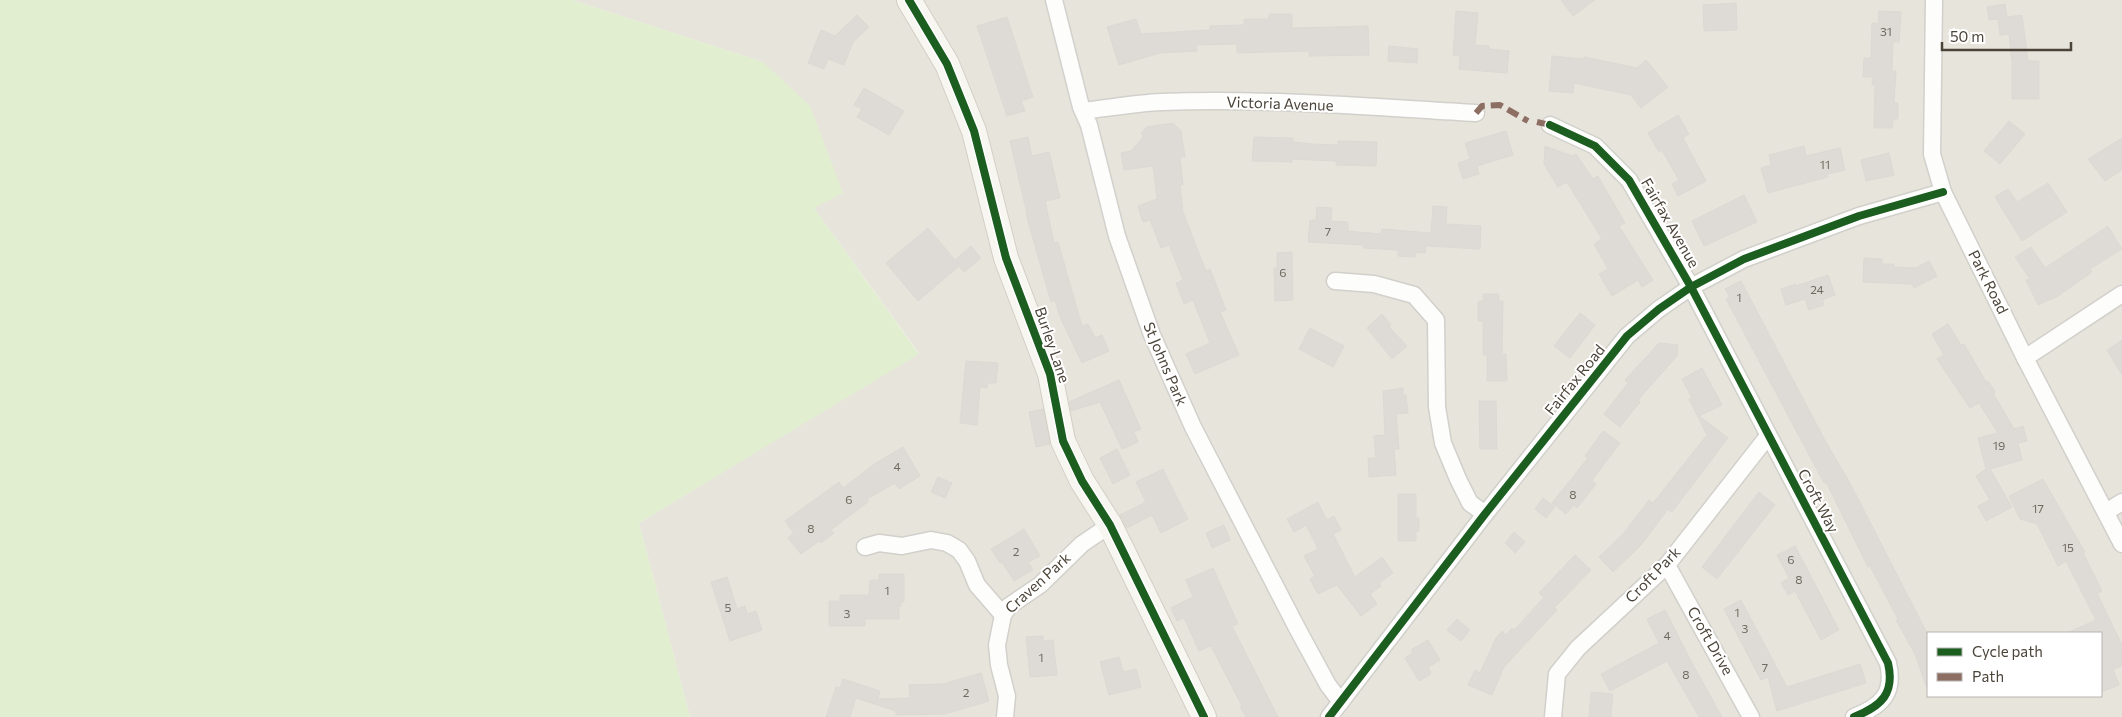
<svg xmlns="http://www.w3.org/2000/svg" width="2122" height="717" font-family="Commissioner,sans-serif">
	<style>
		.residential { fill: #e7e4dc; fill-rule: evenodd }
		.green { fill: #e1eecf }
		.building { fill: #dedbd6; stroke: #dcd9d4 }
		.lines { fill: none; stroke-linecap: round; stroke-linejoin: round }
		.street-casing { stroke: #d2d0cb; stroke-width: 19 }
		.secondary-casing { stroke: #d3cfc5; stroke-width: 26 }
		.street { stroke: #fdfdfc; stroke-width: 16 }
		.secondary { stroke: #f7f6f1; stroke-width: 24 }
		.quiet { stroke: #8d6e63; stroke-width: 6; stroke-dasharray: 12 6; stroke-linecap: butt }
		.cycleway-casing { stroke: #fff; stroke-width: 11 }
		.cycleway { stroke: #1b5e20; stroke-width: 8 }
		.labels { text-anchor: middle; stroke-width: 4; stroke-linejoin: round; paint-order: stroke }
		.number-label { font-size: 12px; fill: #706a61 }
		.street-label { font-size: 15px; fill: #4b4439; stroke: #fff }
	</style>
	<rect width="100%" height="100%" fill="#f4f2ee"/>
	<path class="residential" d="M572,0H2122V717H690L639,523L919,353L814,208L763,62ZM1928,633H2101V696H1928Z"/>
	<path class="green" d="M0,0H572L763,62L810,106L843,193L814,208L919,354L639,523L690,717H0Z"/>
	<g class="building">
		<path d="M1561,0H1595L1573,16Z"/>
		<path d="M1736,3L1737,30L1704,31L1703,5Z"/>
		<path d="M2005,4L2007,17L2022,15L2028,61H2039V99H2012V63L2009,34L2000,35L1998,19L1989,20L1987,7Z"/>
		<path d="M1456,11L1478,13L1475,45L1489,46V49L1509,51L1507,73L1459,69L1460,56L1453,55Z"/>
		<path d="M1879,11L1901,12L1899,42H1893L1892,71H1896L1894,103H1898V119H1893L1892,128H1874L1875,85H1872L1873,77H1863L1864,58H1871L1872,23L1878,24Z"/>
		<path d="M1269,14H1292V28L1368,26L1369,55L1309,56V51L1237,53V44L1196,45L1197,51L1160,53L1119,65L1107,27L1136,19L1141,34L1210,30V26L1244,25V19H1269Z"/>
		<path d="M857,15L869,27L853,42L844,65L828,59L824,69L808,63L821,30L835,36Z"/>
		<path d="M1007,17L1033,97L1021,101L1025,111L1007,116L977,26Z"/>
		<path d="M1389,46L1418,49L1417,63L1388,61Z"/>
		<path d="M1552,56L1583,59L1584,57L1637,68L1646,60L1668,87L1641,108L1631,95L1574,83L1573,93L1549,91Z"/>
		<path d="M864,88L904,111L889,135L857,117L862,109L854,105Z"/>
		<path d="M1678,115L1689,134L1683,138L1706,181L1678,196L1672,184L1679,180L1662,150L1659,152L1648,133Z"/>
		<path d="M2009,121L2025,134L2000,164L1984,151Z"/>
		<path d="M1173,123L1181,131L1185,157H1180L1183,185H1180L1183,212L1206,271L1210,269L1226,310L1220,312L1239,355L1195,374L1186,354L1210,343L1193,300L1184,304L1176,283L1183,280L1169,245L1161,248L1150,220L1143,222L1138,206L1157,199L1153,166L1124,170L1121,153L1131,151L1144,136L1141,134L1146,127Z"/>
		<path d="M1506,131L1513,155L1477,166L1479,174L1463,179L1458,163L1470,159L1465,143Z"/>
		<path d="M1028,137L1032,156L1049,152L1060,198L1045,201L1054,243L1058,242L1082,326L1088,324L1095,338L1102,335L1109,351L1082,363L1060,317L1055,300L1051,302L1026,214H1027L1010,141Z"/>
		<path d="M1254,137L1293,138V142L1312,144L1338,145V141L1377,142L1376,166L1336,165V161L1292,159V162L1252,161Z"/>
		<path d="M2122,138V170L2105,181L2088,159Z"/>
		<path d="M1545,146L1572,156L1576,154L1593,179L1598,176L1625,223L1619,226L1653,280L1642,287L1638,280L1612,296L1599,274L1608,269L1594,244L1602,239L1567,182L1558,187L1544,164Z"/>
		<path d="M1804,146L1806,156L1840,148L1845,170L1827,174L1828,177L1768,193L1761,168L1771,165L1769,155Z"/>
		<path d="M1889,153L1894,175L1866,181L1861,160Z"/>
		<path d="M2048,183L2067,212L2022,241L1995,197L2008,189L2017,202Z"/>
		<path d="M1744,195L1757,222L1704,246L1692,221Z"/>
		<path d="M1433,206L1447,207L1446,224L1481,226L1480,249L1426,246L1425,253L1416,252L1415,257L1398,256V250L1363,248V245L1308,242L1310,220H1316L1317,207L1332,208L1331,221L1348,222V231L1381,234L1382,229L1431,233Z"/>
		<path d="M2108,226L2122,249L2090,269L2092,272L2058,296L2038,305L2026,280L2030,279L2015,257L2031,247L2045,268Z"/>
		<path d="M928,228L955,260L971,246L981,258L964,272L959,266L918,301L886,263Z"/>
		<path d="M1292,252L1293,300L1275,301L1274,268H1277V253Z"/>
		<path d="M1864,258L1882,259V264H1894V267L1916,268L1929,261L1937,276L1914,288L1912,284L1863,282Z"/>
		<path d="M1828,275L1835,295L1822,300L1824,305L1809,310L1805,299L1786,305L1781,289L1796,284V286Z"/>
		<path d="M1741,281L1827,444L1850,483L1928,635V686H1926L1915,654L1896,620L1898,619L1870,566L1868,567L1826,482L1824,483L1726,299L1730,297L1725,289Z"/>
		<path d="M1483,294H1499V301H1503L1502,354H1506L1507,381H1487V355H1483V321H1478V302L1483,301Z"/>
		<path d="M1580,313L1595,325L1570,358L1554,346Z"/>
		<path d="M1382,314L1391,325L1389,327L1407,346L1392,359L1367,328Z"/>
		<path d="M1948,324L1961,345L1964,344L1986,382L1988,381L1995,392L1993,393L2014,429L2023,426L2027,441L2018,443L2022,460L1990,469L2012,507L1986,521L1978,506L1990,500L1976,476L1986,469L1978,438L1998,433L1979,403L1970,408L1937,359L1944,355L1932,334Z"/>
		<path d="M1310,328L1344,346L1333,367L1299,349Z"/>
		<path d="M2122,340V375L2107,350Z"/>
		<path d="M1659,343L1678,345L1677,356L1638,400L1640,402L1620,427L1604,414L1628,383L1625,380Z"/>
		<path d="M966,361L998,363L996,383H988L987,388L980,387L977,425L960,423Z"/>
		<path d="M1702,368L1722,405L1699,416L1728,438L1672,512L1668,509L1641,545L1613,572L1599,557L1623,534L1649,500L1653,503L1707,435L1689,399L1692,398L1682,379Z"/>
		<path d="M1119,380L1141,429L1134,432L1138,442L1122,449L1100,402L1071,411L1069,402Z"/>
		<path d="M1403,388V395H1406L1408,413L1396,414L1399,449H1394L1396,475L1369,477L1368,458H1376L1374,436L1385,435L1383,391Z"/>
		<path d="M1479,401H1496L1497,449H1480Z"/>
		<path d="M1043,409L1050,444L1036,447L1029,412Z"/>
		<path d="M1603,431L1620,443L1592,480L1596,484L1577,508L1574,505L1566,514L1552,503L1588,458L1585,456Z"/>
		<path d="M903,447L920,476L899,489L895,483L867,499L869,501L831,530L834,533L821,543L819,541L801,554L788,538L794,533L785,521L839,482L843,488L876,463Z"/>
		<path d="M1117,449L1130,475L1113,484L1100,458Z"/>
		<path d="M1163,469L1188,519L1161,533L1152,515L1127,528L1120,515L1146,502L1136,482Z"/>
		<path d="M938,477L952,483L945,498L931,492Z"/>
		<path d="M2043,479L2085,552L2083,553L2102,591L2097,593L2122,645V666L2113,669L2119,685L2101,692V633H2067L2096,620L2066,561L2058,566L2037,524L2020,519L2009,496Z"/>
		<path d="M1759,492L1775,505L1717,579L1702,567Z"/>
		<path d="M1398,494H1416V518H1419V531H1416V541H1398Z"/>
		<path d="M1543,498L1555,507L1546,518L1535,509Z"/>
		<path d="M1318,502L1327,520L1334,516L1341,530L1333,534L1355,577L1382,557L1393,573L1379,583L1381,586L1370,594L1377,604L1361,616L1337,585L1318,594L1310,579L1315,576L1304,556L1318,549L1306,525L1294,532L1287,519Z"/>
		<path d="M1224,525L1230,540L1212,548L1206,533Z"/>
		<path d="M1024,529L1040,556L1028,562L1033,570L1014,581L1002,562L1000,563L991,549Z"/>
		<path d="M1514,532L1525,542L1515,553L1505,543Z"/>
		<path d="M1795,546L1839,630L1821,640L1795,591L1788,595L1781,583L1789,578L1777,555Z"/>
		<path d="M1575,555L1591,570L1554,608L1557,610L1504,667L1492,695L1468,685L1475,670L1480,673L1496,638L1502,631L1506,635L1512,628L1514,630L1519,625L1544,597L1539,593Z"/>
		<path d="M1213,568L1238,624L1232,626L1278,717H1246L1240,707L1242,706L1211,646L1199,651L1184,618L1177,621L1171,608L1193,597L1186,580Z"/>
		<path d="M879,574H904V602H901V606H899V619H865V626H829V601H840V595H869L870,580H879Z"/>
		<path d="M727,577L737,609L745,606L747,614L756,611L762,630L730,641L711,582Z"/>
		<path d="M1741,600L1787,687L1860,664L1866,683L1777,711L1768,677L1761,680L1724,609Z"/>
		<path d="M1665,610L1692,663L1722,717H1699L1667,661L1610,691L1601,674L1659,643L1647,619Z"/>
		<path d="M1457,619L1470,630L1461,641L1447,630Z"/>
		<path d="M1043,636V641L1053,640L1057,675L1030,677L1026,637Z"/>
		<path d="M1428,640L1440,660L1428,667L1431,674L1419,681L1405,658L1413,653L1411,650Z"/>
		<path d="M1119,657L1123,672L1136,669L1141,687L1109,695L1100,662Z"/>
		<path d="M981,673L989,701L945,714L896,715V711L856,698L850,717H826L836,687L840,688L843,679L880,691L878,699L910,698L909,685L943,684Z"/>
		<path d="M1591,692L1613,694L1611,717H1589Z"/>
	</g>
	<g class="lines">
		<defs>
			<g id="street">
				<path d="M1054,0L1081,107L1089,125L1117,236L1152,335L1193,427L1297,628L1328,685L1341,702"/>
				<path d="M1934,0L1932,154L1943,192L2025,358L2122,544"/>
				<path d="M1083,111C1109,108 1136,103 1162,102C1267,98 1372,107 1476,113"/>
				<path d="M1550,125L1595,146L1629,180L1691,287L1888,663C1895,693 1882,706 1854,717"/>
				<path d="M1335,281L1374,284L1414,295L1436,320L1437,407L1443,443L1458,479L1470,503L1485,514"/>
				<path d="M2025,358L2122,294"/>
				<path d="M2106,512L2122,502"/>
				<path d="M865,547L879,543L902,546L931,540L947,543L959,550L967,561L977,585L1003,615"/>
				<path d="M1667,565L1751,717"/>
				<path d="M1005,717L1007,696L999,665L997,645L1003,615L1009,606L1040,585L1082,544L1110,525"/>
				<path d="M1329,717L1485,514L1627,336L1659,309L1691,287L1744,259L1859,216L1943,192"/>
				<path d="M1553,717L1557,674L1578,648L1667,565L1768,436"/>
			</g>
			<path id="secondary" d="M909,0L947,64L974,131L1006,258L1050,374L1063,441L1082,481L1110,525L1204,717"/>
		</defs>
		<use href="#street" class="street-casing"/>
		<use href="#secondary" class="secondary-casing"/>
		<use href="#street" class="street"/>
		<use href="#secondary" class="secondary"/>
		<g class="quiet">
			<path d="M1476,113L1482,106L1500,105L1528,121"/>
			<path d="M1537,122L1550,125"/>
		</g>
		<defs>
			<g id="cycleway">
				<path d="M909,0L947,64L974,131L1006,258L1050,374L1063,441L1082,481L1110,525L1204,717"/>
				<path d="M1550,125L1595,146L1629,180L1691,287L1888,663C1895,693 1882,706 1854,717"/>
				<path d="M1329,717L1485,514L1627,336L1659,309L1691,287L1744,259L1859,216L1943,192"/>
			</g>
		</defs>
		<use href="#cycleway" class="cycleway-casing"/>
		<use href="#cycleway" class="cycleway"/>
	</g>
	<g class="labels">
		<g class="number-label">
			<text x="1886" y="36">31</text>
			<text x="1825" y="169">11</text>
			<text x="1328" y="236">7</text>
			<text x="1283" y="277">6</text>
			<text x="1817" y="294">24</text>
			<text x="1739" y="302">1</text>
			<text x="1999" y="450">19</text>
			<text x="897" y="471">4</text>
			<text x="1573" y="499">8</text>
			<text x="849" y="504">6</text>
			<text x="2038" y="513">17</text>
			<text x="811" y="533">8</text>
			<text x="2068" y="552">15</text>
			<text x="1016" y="556">2</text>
			<text x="1791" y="564">6</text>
			<text x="1799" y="584">8</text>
			<text x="887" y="595">1</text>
			<text x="728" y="612">5</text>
			<text x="1737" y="617">1</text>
			<text x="847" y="618">3</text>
			<text x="1745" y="633">3</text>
			<text x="1667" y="640">4</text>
			<text x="1041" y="662">1</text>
			<text x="1765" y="672">7</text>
			<text x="1686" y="679">8</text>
			<text x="966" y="697">2</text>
		</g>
		<g class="street-label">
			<text transform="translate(1280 104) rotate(2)" y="5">Victoria Avenue</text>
			<text transform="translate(1670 223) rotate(60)" y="5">Fairfax Avenue</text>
			<text transform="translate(1988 282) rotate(63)" y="5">Park Road</text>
			<text transform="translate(1052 345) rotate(71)" y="5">Burley Lane</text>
			<text transform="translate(1165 364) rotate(67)" y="5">St Johns Park</text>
			<text transform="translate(1575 380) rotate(-51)" y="5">Fairfax Road</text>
			<text transform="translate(1818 501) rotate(62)" y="5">Croft Way</text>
			<text transform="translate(1653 575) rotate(-46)" y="5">Croft Park</text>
			<text transform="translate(1038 583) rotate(-42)" y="5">Craven Park</text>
			<text transform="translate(1710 641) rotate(60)" y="5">Croft Drive</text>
		</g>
	</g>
	<rect x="1927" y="632" width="175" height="65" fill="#ffffff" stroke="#b7b4b0"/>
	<rect x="1937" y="648" width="25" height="8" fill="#1b5e20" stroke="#b7b4b0"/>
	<text x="1972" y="657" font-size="15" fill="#4b4439">Cycle path</text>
	<rect x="1937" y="673" width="25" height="8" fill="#8d6e63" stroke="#b7b4b0"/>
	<text x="1972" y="682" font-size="15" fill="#4b4439">Path</text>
	<path d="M1942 42v8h129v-8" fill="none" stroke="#4b4439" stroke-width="2.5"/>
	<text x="1950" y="42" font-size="15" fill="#4b4439" stroke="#ffffff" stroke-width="4" paint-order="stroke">50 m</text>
</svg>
